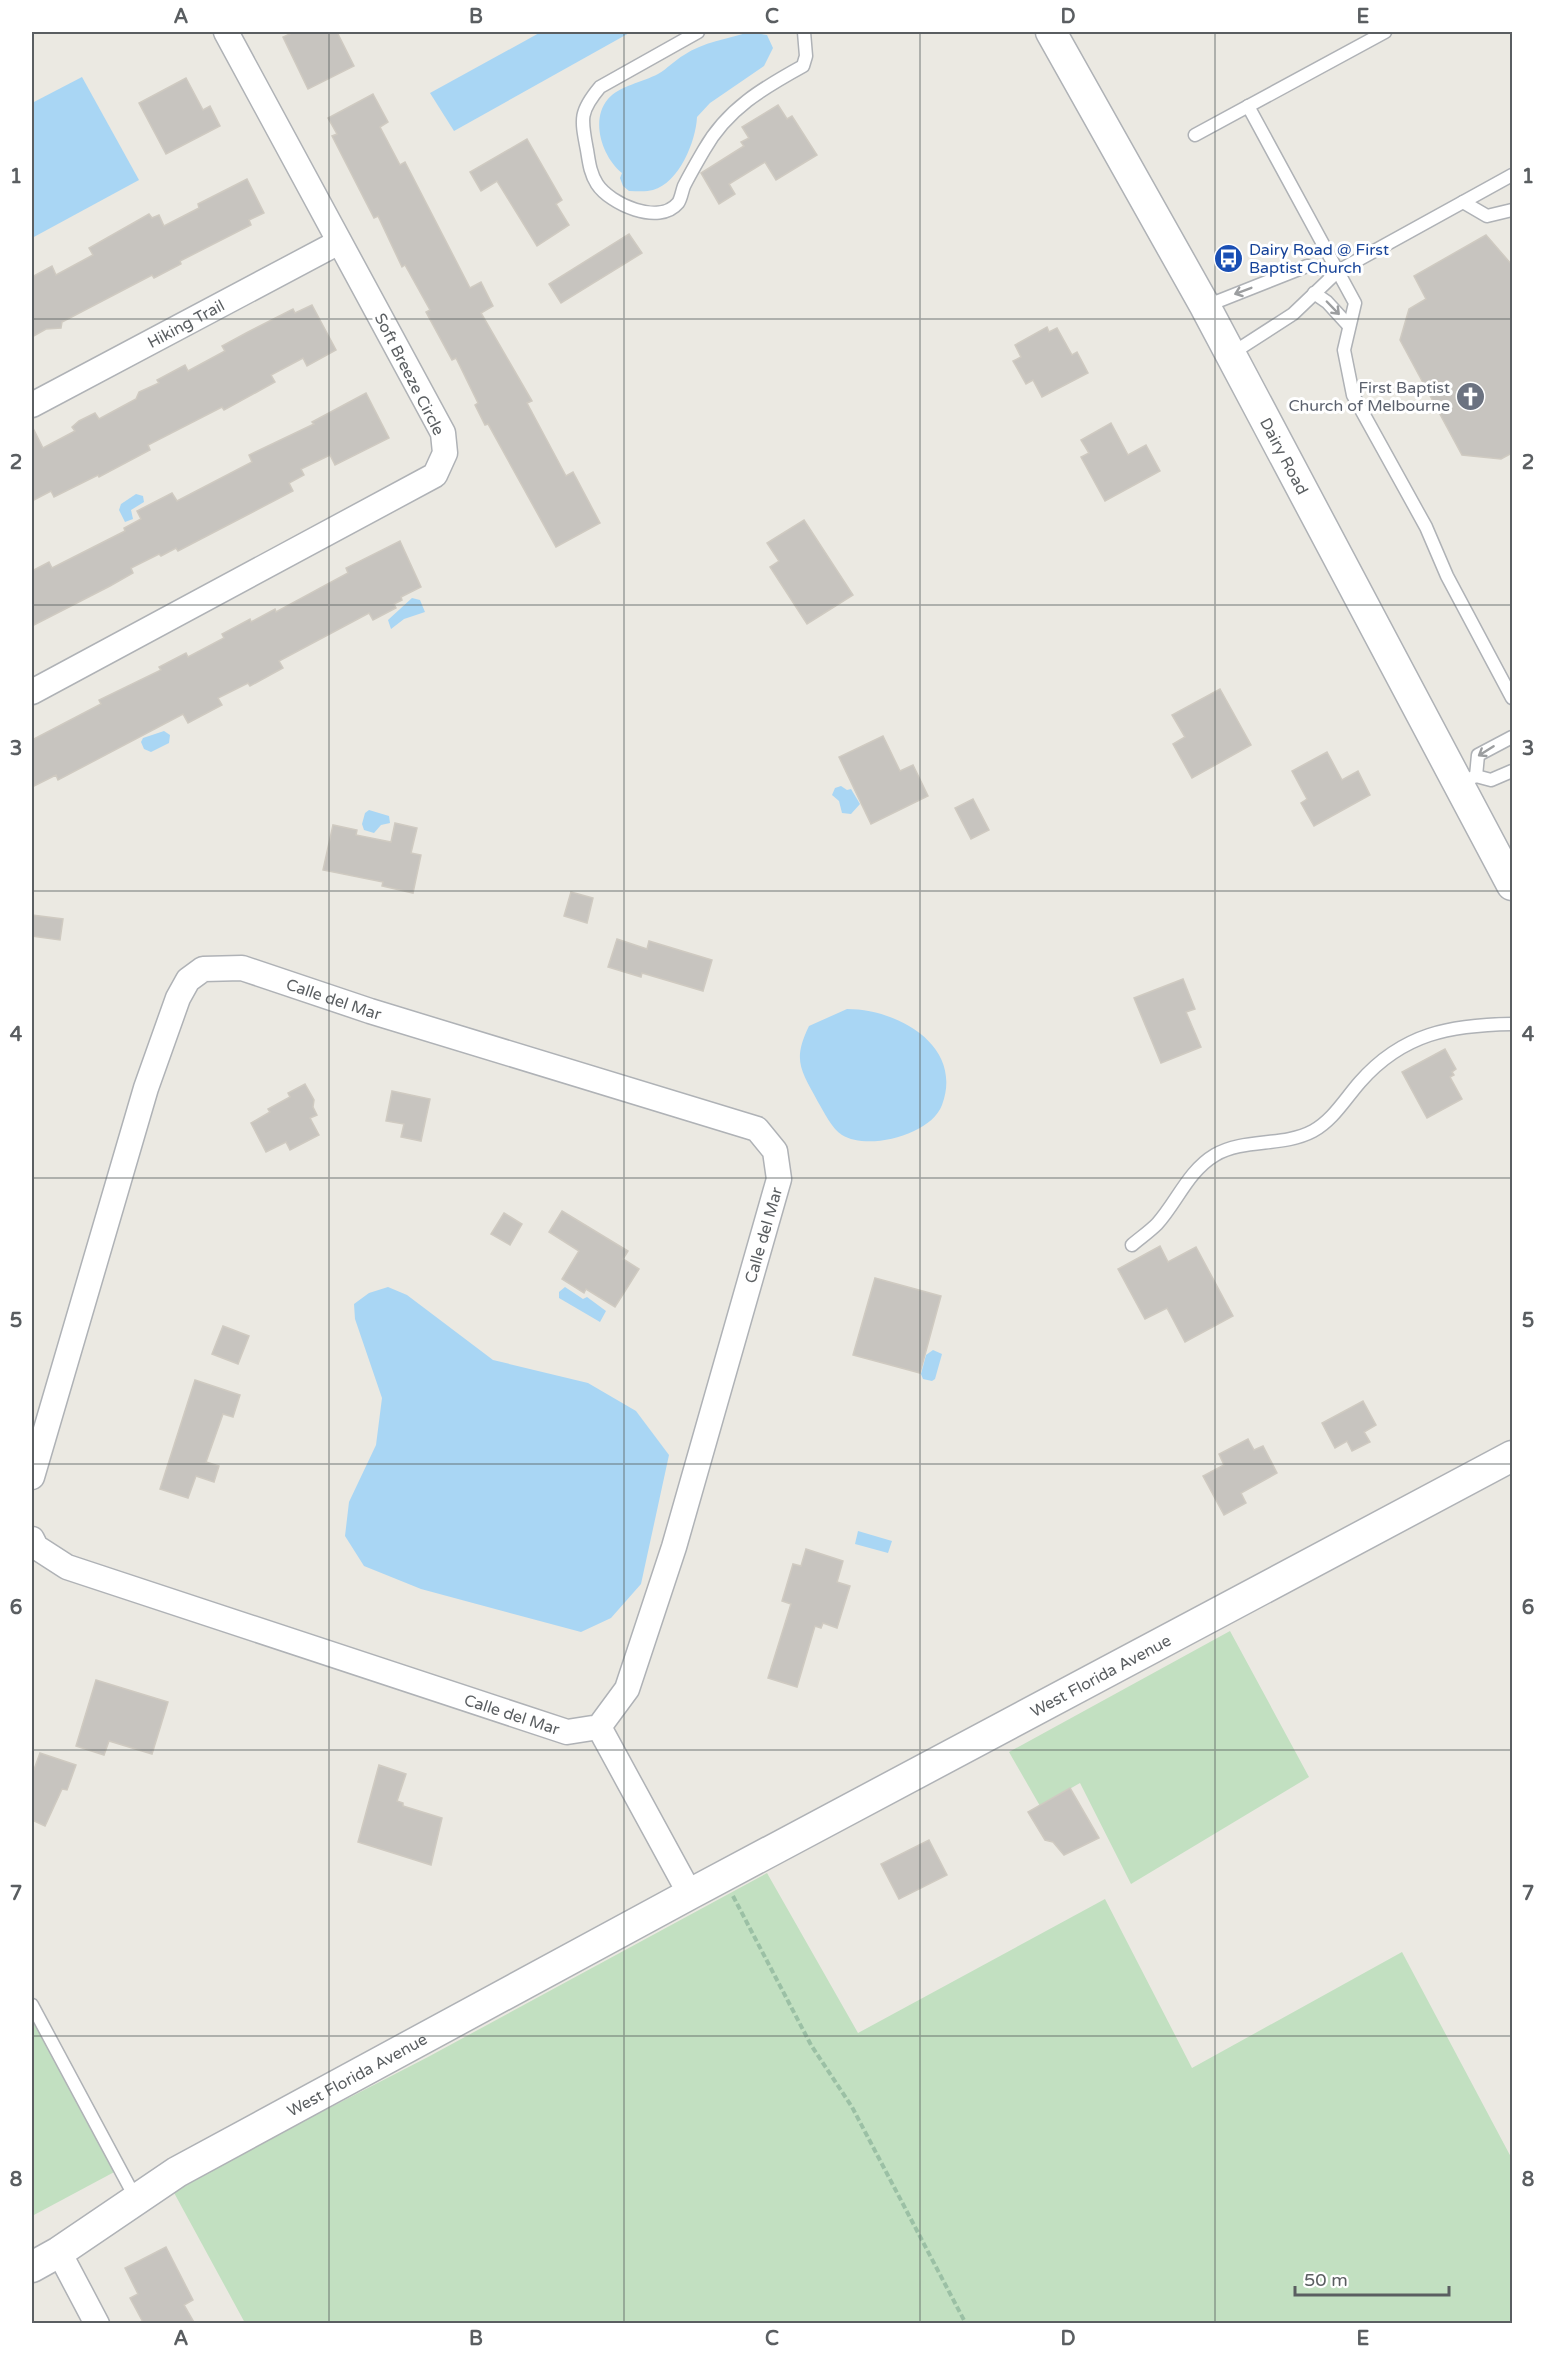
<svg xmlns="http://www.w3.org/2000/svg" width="1544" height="2355" font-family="'Varela Round',sans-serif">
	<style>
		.green { fill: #c2e0c1 }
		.water { fill: #a9d6f4 }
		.building { fill: #c7c4bf; stroke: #cfcac1; stroke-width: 1.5 }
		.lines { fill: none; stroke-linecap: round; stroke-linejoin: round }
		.service-casing { stroke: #afb2b6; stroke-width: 15 }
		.minor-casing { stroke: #afb2b6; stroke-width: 27 }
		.tertiary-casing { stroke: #afb2b6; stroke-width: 33 }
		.path { stroke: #9bc0a5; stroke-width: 4; stroke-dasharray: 6 3; stroke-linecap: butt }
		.service { stroke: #fff; stroke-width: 12 }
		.minor { stroke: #fff; stroke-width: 24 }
		.tertiary { stroke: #fff; stroke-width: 30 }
		.oneway { stroke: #9c9ea0 }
		.grid { fill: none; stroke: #5a5e61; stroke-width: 1.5; stroke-opacity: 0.55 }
		.labels { text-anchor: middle; stroke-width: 6; stroke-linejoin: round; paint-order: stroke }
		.transit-label { font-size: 16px; fill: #164399; stroke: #fff; text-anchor: start }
		.street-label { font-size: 16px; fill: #5a5e61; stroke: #fff }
		.worship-label { font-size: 16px; fill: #5b616d; stroke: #fff; text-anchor: end }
		.neatline { fill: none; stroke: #5a5e61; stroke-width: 2 }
		.grid-label { font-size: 20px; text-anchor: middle; font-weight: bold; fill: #5a5e61 }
	</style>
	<rect width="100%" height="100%" fill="#ebe9e2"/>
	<g class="green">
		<path d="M1230,1631L1309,1777L1131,1884L1080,1783L1040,1806L1009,1752Z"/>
		<path d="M767,1873L858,2033L1105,1899L1192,2068L1402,1952L1512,2159V2323H245L172,2189L428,2057Z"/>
		<path d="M32,2009L118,2170L32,2216Z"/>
	</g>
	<g class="water">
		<path d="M541,32H631L454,131L430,93Z"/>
		<path d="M749,32L767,35L773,48L764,66L710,103L697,117C696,141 679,183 653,190C646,192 637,191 629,191L623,186L620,178L622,173C602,157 590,120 608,99C619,86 643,82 658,74C667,69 675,60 684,55C703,42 728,39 749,32Z"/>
		<path d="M82,77L139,180L32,238V103Z"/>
		<path d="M136,494L143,496L144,502L131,510L133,519L125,522L119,510L121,504Z"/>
		<path d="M412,598L420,600L425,612L404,619L391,629L388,620Z"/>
		<path d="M164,731L170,735L169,743L151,752L144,749L141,742L143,738Z"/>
		<path d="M841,786L847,790L851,789L860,804L851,814L842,813L839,801L832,795L835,788Z"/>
		<path d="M369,810L389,816L390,823L381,825L374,833L364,830L362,824L365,813Z"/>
		<path d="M847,1009C898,1009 964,1046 942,1105C931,1135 868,1151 842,1135C832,1129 824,1112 818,1102C801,1070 792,1061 809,1026Z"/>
		<path d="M388,1287L407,1295L493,1360L588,1383L636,1411L669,1455L641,1584L611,1618L581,1632L421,1589L364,1566L345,1536L349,1502L376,1445L382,1398L355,1319L354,1304L369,1293Z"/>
		<path d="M565,1287L583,1299L587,1297L606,1311L600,1322L559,1298V1292Z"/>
		<path d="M933,1350L942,1354L935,1379L932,1381L923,1379L921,1374L926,1355Z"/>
		<path d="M858,1531L892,1541L888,1553L855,1544Z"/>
	</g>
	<g class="building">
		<path d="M294,32H337L354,66L308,89L283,37Z"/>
		<path d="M186,78L203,110L210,106L220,126L166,154L139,103Z"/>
		<path d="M373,94L388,122L380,127L400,165L405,162L470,288L481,282L493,306L481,313L532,401L527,403L566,476L573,472L600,523L556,547L488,424L485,425L475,405L478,403L456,358L452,360L426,312L430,310L405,265L402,267L378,216L374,218L332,136L337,134L328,118Z"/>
		<path d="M778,105L787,119L792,116L817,155L776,180L765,162L729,184L735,194L719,204L701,173L744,146L741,142L749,138L742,127Z"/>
		<path d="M527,139L562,200L556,204L569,225L537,246L497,181L481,191L470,172Z"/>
		<path d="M247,179L264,213L249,220L251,225L180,261L181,264L154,278L152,275L62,322L61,328L46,329L32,337V277L52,266L56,275L93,255L89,248L149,214L152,218L159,215L164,226L199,208L198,204Z"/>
		<path d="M629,234L642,253L561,303L549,284Z"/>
		<path d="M1486,235L1512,265V453L1501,459L1462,455L1400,340L1409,309L1426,299L1414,276Z"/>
		<path d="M312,305L336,350L307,366L303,358L271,375L275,382L224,410L222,407L148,445L150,450L99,477L98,475L54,497L51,491L32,501V426L43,448L75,431L72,427L79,421L95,413L99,419L136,399L139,392L159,383L157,380L185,365L188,371L225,351L222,346L248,332L293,309L295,313Z"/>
		<path d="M1047,327L1049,332L1057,328L1072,355L1077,352L1088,373L1042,397L1033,380L1026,384L1013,361L1021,357L1015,345Z"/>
		<path d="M366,393L389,438L335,465L330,455L301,469L304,475L289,483L293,491L178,551L176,548L161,556L159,554L131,568L133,573L110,586L32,626V571L49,562L52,568L125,531L124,528L141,519L137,511L172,493L177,501L252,462L249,455L314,424L312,422Z"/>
		<path d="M1111,423L1128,455L1146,445L1160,471L1105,501L1081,457L1089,453L1081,440Z"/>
		<path d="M804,520L853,595L807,624L770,567L779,561L767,543Z"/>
		<path d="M400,541L421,587L401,597L402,600L394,604L396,608L373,620L369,613L279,661L283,668L250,686L248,683L218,698L222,705L188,723L183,714L58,780L56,775L32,787V740L101,704L99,700L161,670L159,667L186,653L188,657L224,638L222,634L250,619L251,622L275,609L276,612L348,573L346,568Z"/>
		<path d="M1220,689L1251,745L1192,778L1173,744L1185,737L1172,715Z"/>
		<path d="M883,736L900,771L913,765L928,796L871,824L839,757Z"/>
		<path d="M1327,752L1342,780L1358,771L1370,795L1314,826L1301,803L1307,799L1292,771Z"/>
		<path d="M973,799L989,830L971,839L955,808Z"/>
		<path d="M395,823L417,828L411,853L421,855L413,893L382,886L383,882L323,870L333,825L357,830L356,835L391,842Z"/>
		<path d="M571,892L593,898L587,923L564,916Z"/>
		<path d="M32,915L63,919L60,940L32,936Z"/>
		<path d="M617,939L647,949L649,941L712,960L703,991L642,973L641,977L608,967Z"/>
		<path d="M1183,979L1195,1009L1186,1012L1201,1047L1161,1063L1134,998Z"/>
		<path d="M1445,1049L1456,1069L1452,1072L1454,1075L1450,1077L1462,1099L1427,1118L1402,1072Z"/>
		<path d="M305,1084L314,1100L313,1107L317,1115L310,1118L319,1135L290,1150L286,1142L266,1152L251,1123L270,1112L268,1109L290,1097L288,1093Z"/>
		<path d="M392,1091L430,1099L421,1141L401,1137L404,1124L386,1121Z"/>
		<path d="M562,1211L628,1251L623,1259L639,1269L615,1307L586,1289L584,1293L562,1279L579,1251L549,1232Z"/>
		<path d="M504,1213L522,1224L510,1245L491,1234Z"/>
		<path d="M1160,1246L1168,1262L1196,1247L1233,1316L1185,1342L1167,1308L1145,1319L1118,1269Z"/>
		<path d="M875,1278L941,1296L920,1373L853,1355Z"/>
		<path d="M223,1326L249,1336L238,1364L212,1354Z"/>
		<path d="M195,1380L240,1395L233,1417L223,1414L206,1462L219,1466L214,1482L196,1476L188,1498L160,1489Z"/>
		<path d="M1363,1401L1376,1425L1364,1432L1370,1442L1352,1451L1347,1441L1335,1448L1322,1423Z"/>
		<path d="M1248,1439L1254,1450L1263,1446L1277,1473L1241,1493L1246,1503L1224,1515L1203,1476L1224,1465L1219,1454Z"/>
		<path d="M806,1549L843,1561L837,1582L850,1586L837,1628L823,1623L821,1628L815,1626L797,1687L768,1678L791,1604L782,1601L793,1564L801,1566Z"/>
		<path d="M96,1680L168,1702L152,1754L109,1741L104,1755L76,1746Z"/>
		<path d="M40,1753L76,1765L67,1790L62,1789L45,1826L32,1820V1775Z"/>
		<path d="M379,1765L406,1774L397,1801L403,1803V1806L442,1818L431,1865L358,1842Z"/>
		<path d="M1070,1788L1099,1838L1064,1855L1053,1842L1045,1840L1028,1812Z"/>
		<path d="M929,1840L947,1875L899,1899L881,1864Z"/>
		<path d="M166,2247L193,2300L184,2305L195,2324H144L130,2298L138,2294L125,2268Z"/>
	</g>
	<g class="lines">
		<defs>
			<g id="service">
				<path d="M698,32L600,87C579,112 581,119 587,150C589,162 590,173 597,184C610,204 659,226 678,203C681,199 682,191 684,186C690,174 697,162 704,150C727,109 763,88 803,66L806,56L804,32"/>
				<path d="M1248,106L1355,303L1344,350L1353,395L1426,527L1447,576L1512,698"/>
				<path d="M1195,135L1385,32"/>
				<path d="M1463,202L1487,216L1512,210"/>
				<path d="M1314,293L1327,302L1349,326"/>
				<path d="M1206,306L1307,266L1338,271"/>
				<path d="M1231,354L1293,314L1338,271L1512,175"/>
				<path d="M1476,776L1478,755L1512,737"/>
				<path d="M1469,779L1476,776L1491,780L1512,771"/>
				<path d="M1132,1245C1140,1238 1149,1232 1157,1224C1177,1202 1188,1171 1215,1155C1244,1138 1283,1147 1313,1131C1333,1120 1345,1099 1360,1082C1403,1033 1451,1025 1512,1024"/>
				<path d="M32,2005L136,2199"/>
			</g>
			<g id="minor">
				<path id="s1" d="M32,405L339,242"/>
				<path d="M32,692L435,475L445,453L443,433L226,32"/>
				<path id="s2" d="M32,1477L146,1088L178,998L188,980L203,969L242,968L370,1011L757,1129L775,1151L779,1179L674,1547L627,1689L599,1727L567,1732L67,1567L36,1547L32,1539"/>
				<path d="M599,1727L690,1894"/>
				<path d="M59,2252L97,2324"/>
			</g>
			<g id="tertiary">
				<path id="s3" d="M1051,32L1205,306L1512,885"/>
				<path id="s4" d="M32,2267L59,2252L177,2172L690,1894L1512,1456"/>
			</g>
		</defs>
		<use href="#service" class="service-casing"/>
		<use href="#minor" class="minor-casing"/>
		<use href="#tertiary" class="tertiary-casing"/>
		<path class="path" d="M733,1896L811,2045L852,2107L966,2324"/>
		<use href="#service" class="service"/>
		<use href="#minor" class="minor"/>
		<use href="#tertiary" class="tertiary"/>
	</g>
	<defs><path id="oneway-shaft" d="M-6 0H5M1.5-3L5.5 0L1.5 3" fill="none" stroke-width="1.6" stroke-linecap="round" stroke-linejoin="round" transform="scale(1.5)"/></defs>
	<g class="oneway">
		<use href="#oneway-shaft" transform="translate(1243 291) rotate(159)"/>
		<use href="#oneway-shaft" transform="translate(1333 308) rotate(46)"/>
		<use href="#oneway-shaft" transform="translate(1486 751) rotate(148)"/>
	</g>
	<path class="grid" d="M329,32V2324M624,32V2324M920,32V2324M1215,32V2324M32,319H1512M32,605H1512M32,891H1512M32,1178H1512M32,1464H1512M32,1750H1512M32,2036H1512"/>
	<defs>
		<symbol id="bus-disc" viewBox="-11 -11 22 22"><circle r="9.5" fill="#1a4fb4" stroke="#fff"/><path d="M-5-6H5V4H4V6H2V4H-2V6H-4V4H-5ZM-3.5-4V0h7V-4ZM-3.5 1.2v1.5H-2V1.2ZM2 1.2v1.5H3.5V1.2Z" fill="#fff"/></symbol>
		<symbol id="church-disc" viewBox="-11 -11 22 22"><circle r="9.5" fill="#6b7280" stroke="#fff"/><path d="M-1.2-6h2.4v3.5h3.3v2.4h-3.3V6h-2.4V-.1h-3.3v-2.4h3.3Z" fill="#fff"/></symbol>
	</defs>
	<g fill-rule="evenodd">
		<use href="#bus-disc" x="1212" y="242" width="33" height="33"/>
		<use href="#church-disc" x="1454" y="380" width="33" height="33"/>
	</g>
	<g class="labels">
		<g class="transit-label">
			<text x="1249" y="255">Dairy Road @ First<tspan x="1249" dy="18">Baptist Church</tspan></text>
		</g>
		<g class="street-label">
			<text dy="6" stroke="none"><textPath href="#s1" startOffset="174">Hiking Trail</textPath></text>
			<text transform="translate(410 374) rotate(63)" y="6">Soft Breeze Circle</text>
			<text dy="6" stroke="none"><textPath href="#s3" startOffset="484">Dairy Road</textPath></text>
			<text dy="6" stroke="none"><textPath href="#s2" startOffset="676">Calle del Mar</textPath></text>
			<text transform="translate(763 1235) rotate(-74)" y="6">Calle del Mar</text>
			<text dy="6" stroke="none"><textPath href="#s4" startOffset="1222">West Florida Avenue</textPath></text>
			<text transform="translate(512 1714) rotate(18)" y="6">Calle del Mar</text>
			<text dy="6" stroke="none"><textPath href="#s4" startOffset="378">West Florida Avenue</textPath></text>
		</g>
		<g class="worship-label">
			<text x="1450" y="393">First Baptist<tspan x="1450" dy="18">Church of Melbourne</tspan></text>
		</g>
	</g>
	<rect width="1544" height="2355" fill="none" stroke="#ffffff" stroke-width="66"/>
	<path d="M1295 2286v9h154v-9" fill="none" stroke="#5a5e61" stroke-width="3"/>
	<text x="1304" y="2286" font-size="18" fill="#5a5e61" stroke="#ffffff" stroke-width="4.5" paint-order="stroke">50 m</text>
	<rect x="33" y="33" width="1478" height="2289" class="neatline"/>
	<g class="grid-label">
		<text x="181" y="23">A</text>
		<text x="476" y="23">B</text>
		<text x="772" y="23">C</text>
		<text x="1068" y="23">D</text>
		<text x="1363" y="23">E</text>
		<text x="16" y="183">1</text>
		<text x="1528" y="183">1</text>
		<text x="16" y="469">2</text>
		<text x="1528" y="469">2</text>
		<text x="16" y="755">3</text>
		<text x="1528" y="755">3</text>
		<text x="16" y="1041">4</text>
		<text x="1528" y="1041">4</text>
		<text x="16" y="1327">5</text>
		<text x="1528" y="1327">5</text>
		<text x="16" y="1614">6</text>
		<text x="1528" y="1614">6</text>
		<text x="16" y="1900">7</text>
		<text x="1528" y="1900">7</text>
		<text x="16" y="2186">8</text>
		<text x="1528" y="2186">8</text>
		<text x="181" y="2345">A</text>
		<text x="476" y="2345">B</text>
		<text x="772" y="2345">C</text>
		<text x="1068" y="2345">D</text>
		<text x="1363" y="2345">E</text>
	</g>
</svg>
